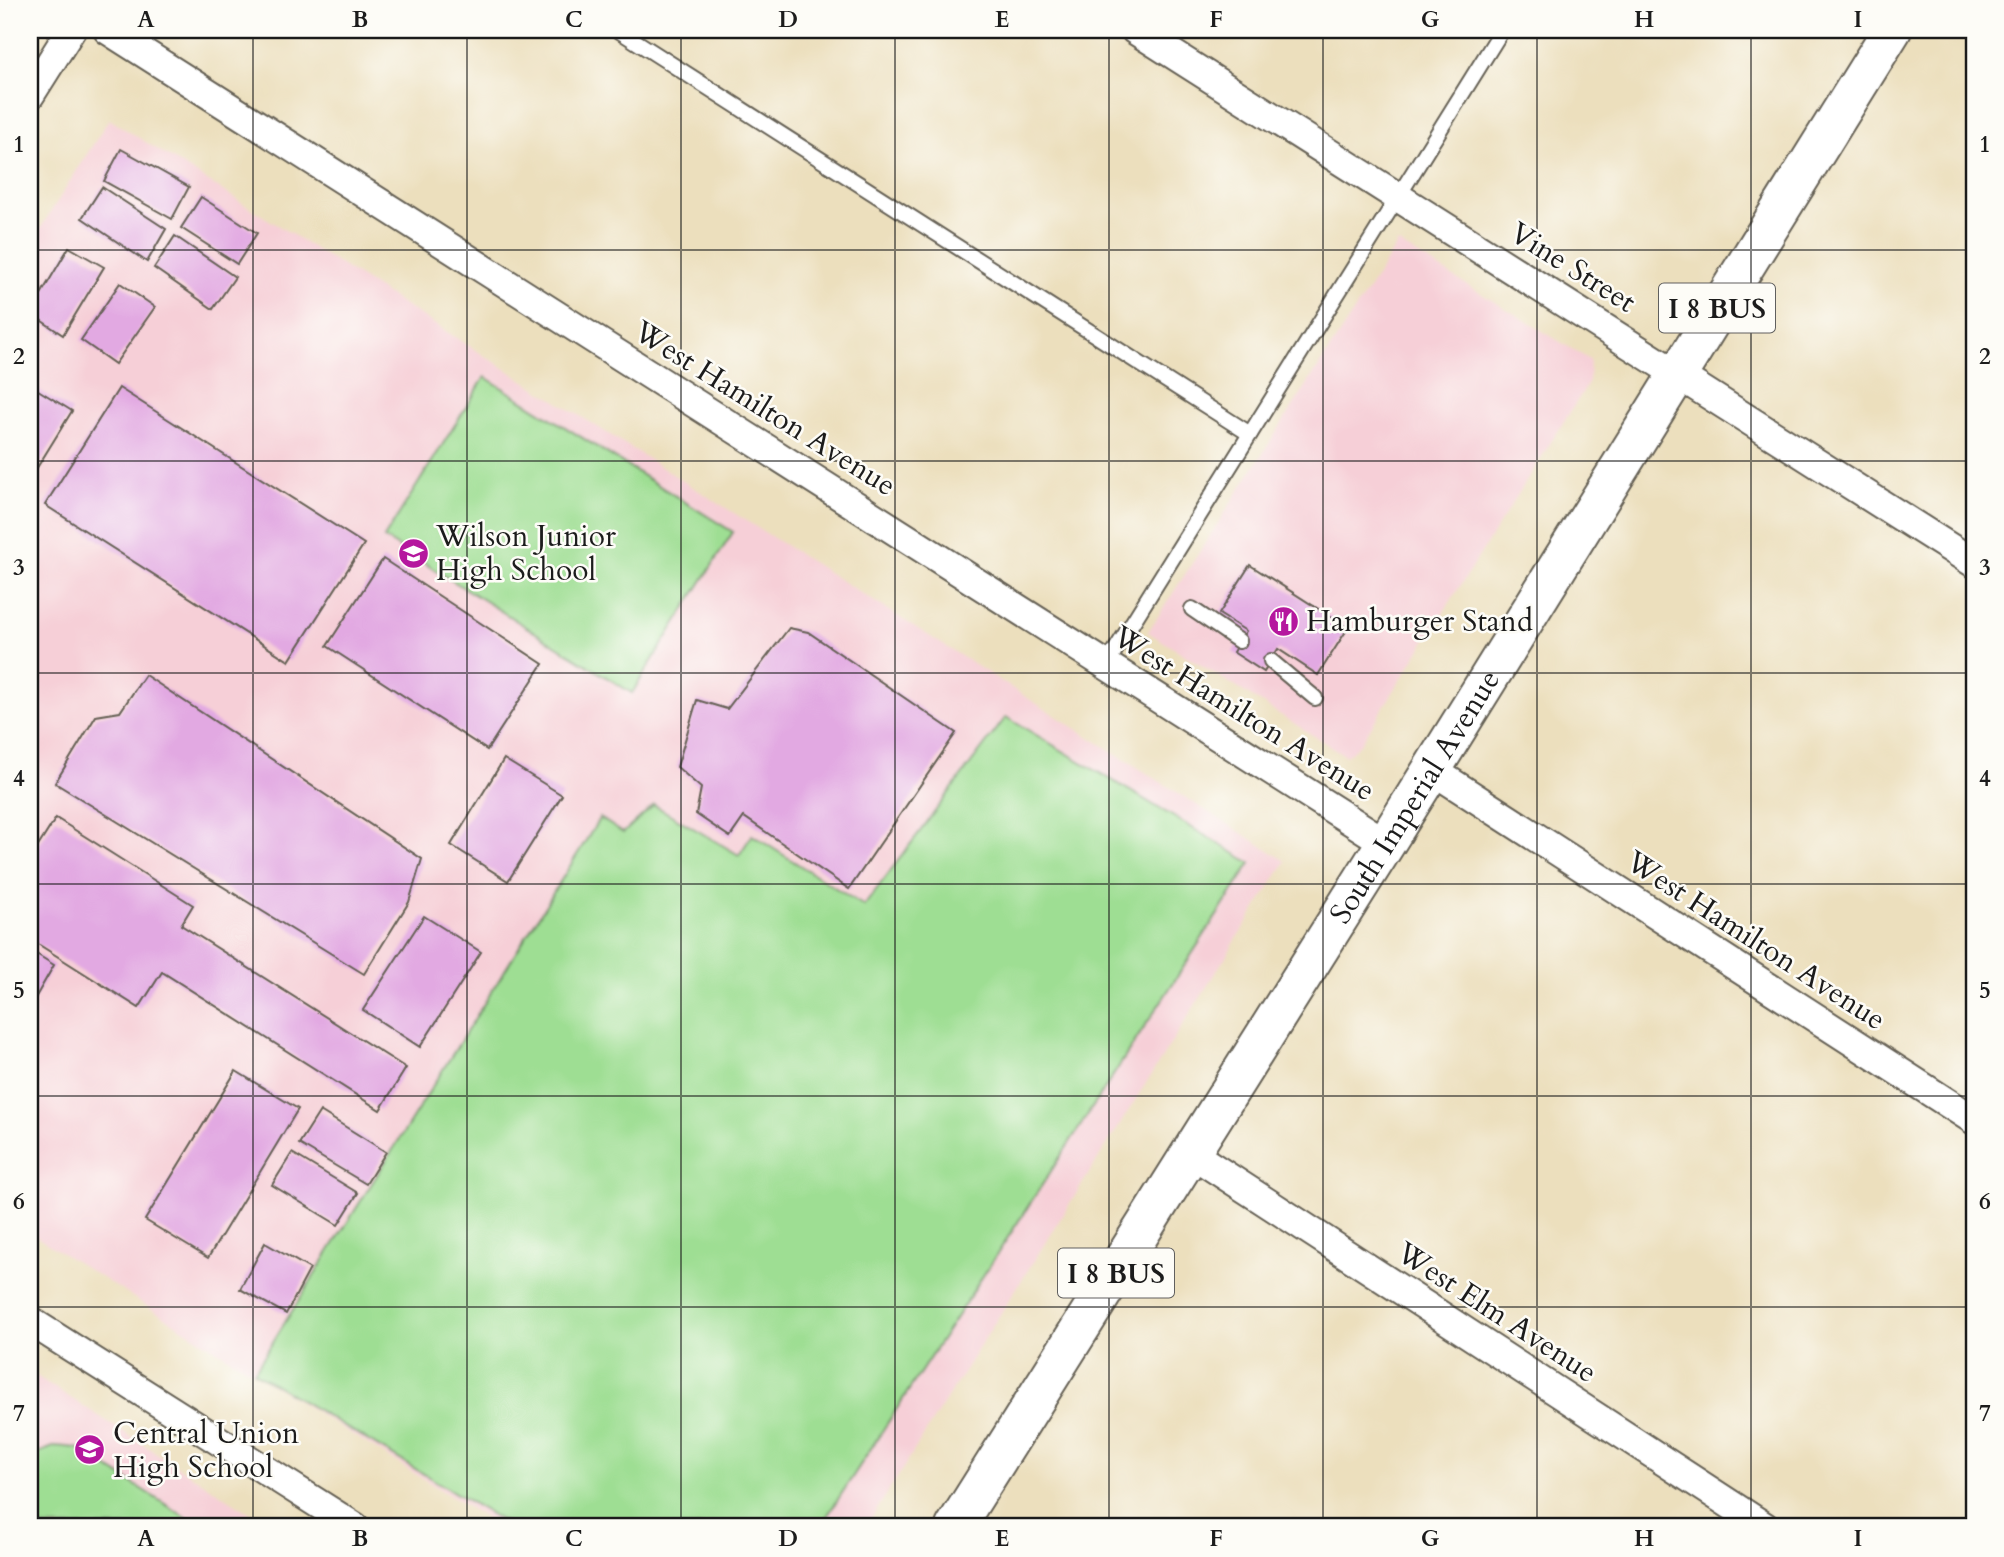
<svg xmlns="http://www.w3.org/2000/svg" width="2004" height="1557" font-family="Cardo,serif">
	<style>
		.built { fill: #f6cfd7 }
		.green { fill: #9ede93; stroke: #5d7d58; stroke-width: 2 }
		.building { fill: #e2a9e2 }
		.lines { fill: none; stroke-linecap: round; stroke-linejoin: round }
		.service-casing { stroke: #656054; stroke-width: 18 }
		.minor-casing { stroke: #656054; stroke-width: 32 }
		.trunk-casing { stroke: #656054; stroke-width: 42 }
		.service { stroke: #fff; stroke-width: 14 }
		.minor { stroke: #fff; stroke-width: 28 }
		.trunk { stroke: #fff; stroke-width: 38 }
		.grid { fill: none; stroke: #1c1c1c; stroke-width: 2; stroke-opacity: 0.55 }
		.labels { text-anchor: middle; stroke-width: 5; stroke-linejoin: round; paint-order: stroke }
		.shield { fill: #fdfcf7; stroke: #605f5e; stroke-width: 2 }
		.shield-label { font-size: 28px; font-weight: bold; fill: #1c1c1c }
		.street-label { font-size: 30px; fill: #1c1c1c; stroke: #fdfcf7 }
		.poi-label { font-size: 30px; fill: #1c1c1c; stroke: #fdfcf7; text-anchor: start }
		.neatline { fill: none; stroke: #1c1c1c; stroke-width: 2.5 }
		.grid-label { font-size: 23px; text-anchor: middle; font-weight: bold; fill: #1c1c1c }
	</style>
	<rect width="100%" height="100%" fill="#fdfcf7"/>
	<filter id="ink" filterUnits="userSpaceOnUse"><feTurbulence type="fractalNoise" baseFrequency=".0143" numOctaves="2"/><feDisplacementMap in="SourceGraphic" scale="14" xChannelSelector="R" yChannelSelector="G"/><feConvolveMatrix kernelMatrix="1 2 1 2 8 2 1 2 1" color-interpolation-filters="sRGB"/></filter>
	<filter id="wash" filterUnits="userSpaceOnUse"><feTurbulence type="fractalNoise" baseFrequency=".00686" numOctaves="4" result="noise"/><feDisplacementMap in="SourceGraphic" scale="28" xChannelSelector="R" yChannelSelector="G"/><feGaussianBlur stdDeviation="1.57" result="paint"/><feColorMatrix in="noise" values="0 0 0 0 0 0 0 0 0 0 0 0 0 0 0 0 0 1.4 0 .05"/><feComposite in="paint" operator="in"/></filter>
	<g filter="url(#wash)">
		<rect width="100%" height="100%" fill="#ecdfbd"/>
		<g class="built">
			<path d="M109,119L1286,861L866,1527H500L30,1233V245Z"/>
			<path d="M1398,243L1590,360L1589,382L1361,743L1346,756L1148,632Z"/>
			<path d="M30,1372L272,1527H30Z"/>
		</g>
		<g class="green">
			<path d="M485,377L733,532L632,693L384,538Z"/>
			<path d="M1006,717L1251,863L820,1527H512L254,1372L600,818L623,833L654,805L739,855L752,835L864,906Z"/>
			<path d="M56,1446L77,1448L201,1527H30V1456Z"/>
		</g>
		<g id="blocks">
			<g class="building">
				<path d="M121,149L189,187L172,219L104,181Z"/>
				<path d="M102,187L166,229L147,262L82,218Z"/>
				<path d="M201,197L257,233L237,264L181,228Z"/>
				<path d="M175,236L235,277L213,309L154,268Z"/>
				<path d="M69,247L104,267L63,335L30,313Z"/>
				<path d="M120,283L155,307L115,364L81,340Z"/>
				<path d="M30,385L72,411L30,479Z"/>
				<path d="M119,388L364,544L289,661L45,505Z"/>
				<path d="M383,559L543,664L487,750L327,646Z"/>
				<path d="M1250,565L1348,628L1318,675L1278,649L1264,672L1233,652L1246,631L1219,614Z"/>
				<path d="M789,628L808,632L956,733L849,889L744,817L730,837L696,814L701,788L677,767L697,700L727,709Z"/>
				<path d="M145,675L422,859L409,902L364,974L55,783L96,716L120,712Z"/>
				<path d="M504,759L562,795L508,881L451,845Z"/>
				<path d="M56,818L193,905L181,925L406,1068L380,1110L162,972L139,1008L30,939V859Z"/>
				<path d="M424,916L481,952L420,1047L363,1010Z"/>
				<path d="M30,950L54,965L30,1007Z"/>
				<path d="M236,1071L298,1109L208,1258L145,1220Z"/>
				<path d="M320,1111L386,1152L366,1184L299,1144Z"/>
				<path d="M292,1153L358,1193L338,1225L272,1185Z"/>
				<path d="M265,1243L310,1269L286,1314L240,1289Z"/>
			</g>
		</g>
	</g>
	<g filter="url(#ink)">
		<use href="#blocks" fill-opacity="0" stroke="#656054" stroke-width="2"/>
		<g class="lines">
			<defs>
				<g id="service">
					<path d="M618,30L1250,434"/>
					<path d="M1192,609L1239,641"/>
					<path d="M1271,661L1315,698"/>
					<path d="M1106,665L1502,30"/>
				</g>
				<g id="minor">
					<path d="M108,30L1386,843"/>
					<path d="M1135,30L1974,563"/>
					<path d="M30,95L71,30"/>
					<path d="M1432,770L1974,1120"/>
					<path d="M1191,1153L1765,1527"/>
					<path d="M30,1321L355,1527"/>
				</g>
				<g id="trunk">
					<path id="s1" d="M955,1527L1386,843L1892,30"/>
				</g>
			</defs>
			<use href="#service" class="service-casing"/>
			<use href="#minor" class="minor-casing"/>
			<use href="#trunk" class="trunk-casing"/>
			<use href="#service" class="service"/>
			<use href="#minor" class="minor"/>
			<use href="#trunk" class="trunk"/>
		</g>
	</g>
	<path class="grid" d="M253,30V1527M467,30V1527M681,30V1527M895,30V1527M1109,30V1527M1323,30V1527M1537,30V1527M1751,30V1527M30,250H1974M30,461H1974M30,673H1974M30,884H1974M30,1096H1974M30,1307H1974"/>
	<defs>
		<symbol id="school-disc" viewBox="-11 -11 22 22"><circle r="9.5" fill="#b5179e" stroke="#fdfcf7"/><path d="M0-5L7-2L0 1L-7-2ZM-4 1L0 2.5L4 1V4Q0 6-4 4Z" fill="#fff"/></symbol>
		<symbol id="restaurant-disc" viewBox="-11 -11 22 22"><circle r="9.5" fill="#b5179e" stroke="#fdfcf7"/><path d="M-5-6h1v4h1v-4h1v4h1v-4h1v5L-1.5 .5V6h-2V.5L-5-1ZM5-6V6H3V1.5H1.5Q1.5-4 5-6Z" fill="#fff"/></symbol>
	</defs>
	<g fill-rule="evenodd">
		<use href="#school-disc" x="396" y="536" width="35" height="35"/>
		<use href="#restaurant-disc" x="1266" y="604" width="35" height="35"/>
		<use href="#school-disc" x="72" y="1432" width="35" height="35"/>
	</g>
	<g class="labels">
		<g class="shield">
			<rect x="1659" y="283.5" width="116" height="49" rx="5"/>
			<rect x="1058" y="1248.5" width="116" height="49" rx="5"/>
		</g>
		<g class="shield-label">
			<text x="1717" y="318">I 8 BUS</text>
			<text x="1116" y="1283">I 8 BUS</text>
		</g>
		<g class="street-label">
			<text transform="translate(1573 267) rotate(32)" y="10">Vine Street</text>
			<text transform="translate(765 408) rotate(32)" y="10">West Hamilton Avenue</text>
			<text transform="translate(1244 713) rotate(32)" y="10">West Hamilton Avenue</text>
			<text dy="10" stroke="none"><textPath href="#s1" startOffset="863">South Imperial Avenue</textPath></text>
			<text transform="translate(1756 940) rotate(33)" y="10">West Hamilton Avenue</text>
			<text transform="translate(1497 1312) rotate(33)" y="10">West Elm Avenue</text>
		</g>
		<g class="poi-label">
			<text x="436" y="546">Wilson Junior<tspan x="436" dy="34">High School</tspan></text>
			<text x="1306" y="631">Hamburger Stand</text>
			<text x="113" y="1443">Central Union<tspan x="113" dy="34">High School</tspan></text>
		</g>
	</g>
	<rect width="2004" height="1557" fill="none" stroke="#fdfcf7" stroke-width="77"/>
	<rect x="38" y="38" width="1928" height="1480" class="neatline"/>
	<g class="grid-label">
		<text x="146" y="27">A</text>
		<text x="360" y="27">B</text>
		<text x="574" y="27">C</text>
		<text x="788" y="27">D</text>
		<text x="1002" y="27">E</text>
		<text x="1216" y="27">F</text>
		<text x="1430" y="27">G</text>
		<text x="1644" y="27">H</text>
		<text x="1858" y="27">I</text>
		<text x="19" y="152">1</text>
		<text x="1985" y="152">1</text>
		<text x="19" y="364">2</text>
		<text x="1985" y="364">2</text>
		<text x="19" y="575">3</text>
		<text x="1985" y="575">3</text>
		<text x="19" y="786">4</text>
		<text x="1985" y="786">4</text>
		<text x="19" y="998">5</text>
		<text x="1985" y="998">5</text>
		<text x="19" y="1209">6</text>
		<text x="1985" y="1209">6</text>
		<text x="19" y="1421">7</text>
		<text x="1985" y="1421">7</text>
		<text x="146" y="1546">A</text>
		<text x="360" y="1546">B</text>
		<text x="574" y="1546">C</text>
		<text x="788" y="1546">D</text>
		<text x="1002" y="1546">E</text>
		<text x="1216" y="1546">F</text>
		<text x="1430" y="1546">G</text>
		<text x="1644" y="1546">H</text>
		<text x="1858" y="1546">I</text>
	</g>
</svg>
